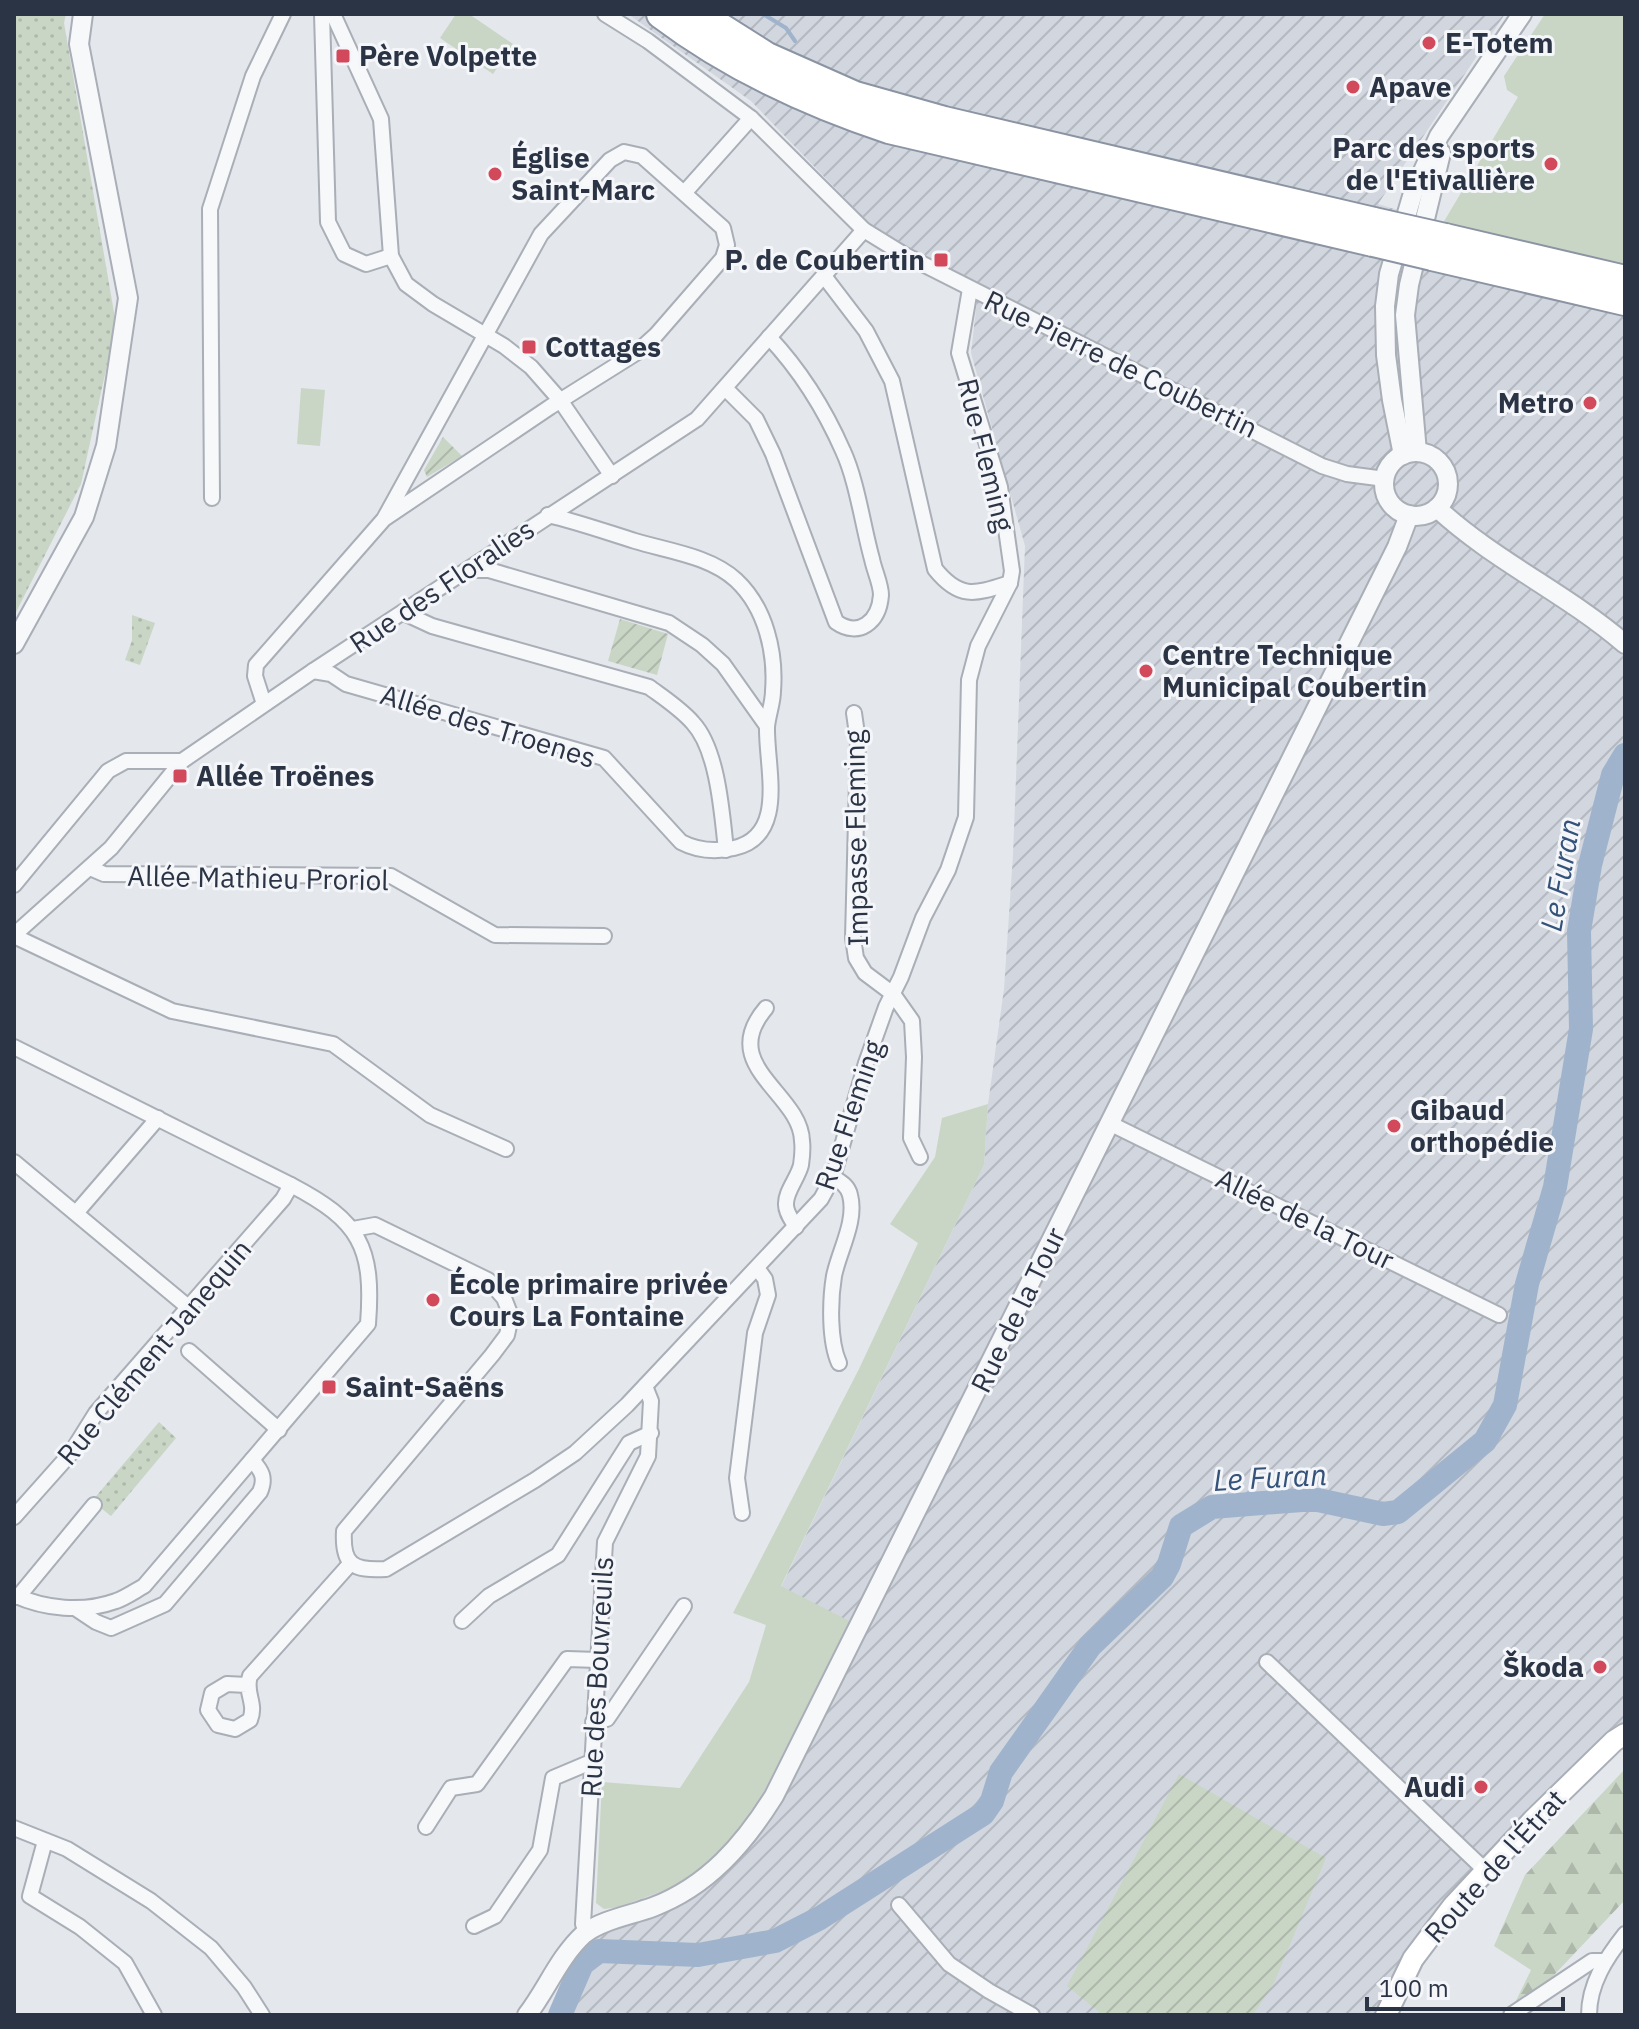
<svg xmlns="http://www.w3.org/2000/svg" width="1639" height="2029" font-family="'IBM Plex Sans',sans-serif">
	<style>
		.industrial { fill: url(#industrial-furrows) }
		.grass { fill: #c9d6c5 }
		.forest { fill: url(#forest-firs) }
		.park { fill: url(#park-dots) }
		.garden { fill: url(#garden-furrows) }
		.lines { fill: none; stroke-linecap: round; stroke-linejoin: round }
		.stream { stroke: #9fb4cc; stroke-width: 4 }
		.river { stroke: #9fb4cc; stroke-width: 24 }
		.minor-casing { stroke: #a9aeb7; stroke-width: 18 }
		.tertiary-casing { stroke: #a9aeb7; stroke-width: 22 }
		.secondary-casing { stroke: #a9aeb7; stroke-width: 24 }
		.motorway-casing { stroke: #8b94a3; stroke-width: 32 }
		.minor { stroke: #f7f8fa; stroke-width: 14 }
		.tertiary { stroke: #f7f8fa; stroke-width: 18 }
		.secondary { stroke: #fff; stroke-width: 20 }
		.motorway { stroke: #fff; stroke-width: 28 }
		.motorway-bridge-casing { stroke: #8b94a3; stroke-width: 32; stroke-linecap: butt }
		.motorway-bridge { stroke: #fff; stroke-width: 28 }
		.poi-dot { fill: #d1495b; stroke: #f4f6f9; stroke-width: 3 }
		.labels { text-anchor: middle; stroke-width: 6; stroke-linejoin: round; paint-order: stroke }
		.poi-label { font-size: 28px; font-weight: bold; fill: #2b3445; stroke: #f4f6f9; text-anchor: start }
		.street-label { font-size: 28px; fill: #2b3445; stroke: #f4f6f9 }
		.water-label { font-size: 30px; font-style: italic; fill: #34527a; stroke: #f4f6f9 }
	</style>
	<defs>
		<pattern id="industrial-furrows" width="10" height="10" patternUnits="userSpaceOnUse" patternTransform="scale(2)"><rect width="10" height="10" fill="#d2d6de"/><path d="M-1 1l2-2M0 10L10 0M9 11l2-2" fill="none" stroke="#b4b8c0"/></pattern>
		<pattern id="forest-firs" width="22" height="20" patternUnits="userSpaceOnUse" patternTransform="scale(2)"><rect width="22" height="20" fill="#c9d6c5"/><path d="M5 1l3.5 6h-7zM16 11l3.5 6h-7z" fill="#adb8ab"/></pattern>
		<pattern id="park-dots" width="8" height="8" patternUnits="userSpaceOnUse" patternTransform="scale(2)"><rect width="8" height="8" fill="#c9d6c5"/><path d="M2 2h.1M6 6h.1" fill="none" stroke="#adb8ab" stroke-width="1.8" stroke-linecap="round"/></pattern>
		<pattern id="garden-furrows" width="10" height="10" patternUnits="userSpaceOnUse" patternTransform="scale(2)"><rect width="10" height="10" fill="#c9d6c5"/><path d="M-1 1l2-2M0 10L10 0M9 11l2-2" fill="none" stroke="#adb8ab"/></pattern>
	</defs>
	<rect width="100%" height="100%" fill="#e4e7ec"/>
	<path class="industrial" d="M628,14H1505L1378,204L1625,279V1728L1436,1941L1396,2015H552L564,1973L566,1952L601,1914L673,1887L723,1852L763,1793L851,1623L781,1587L984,1165L988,1104L1004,989L1013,855L1025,546L971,353L977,301L868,222L751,101Z"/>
	<g class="grass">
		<path d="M456,14H469L513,44L493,74L440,38Z"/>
		<path d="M1545,14H1625V266L1443,223L1518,97L1507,90L1504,76Z"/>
		<path d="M301,388L325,390L320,446L297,444Z"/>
		<path d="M988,1104L984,1165L781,1586L851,1622L763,1793L723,1852L673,1887L619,1907L604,1909L596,1903L602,1782L680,1788L749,1682L766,1625L733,1613L859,1369L918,1243L890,1224L935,1157L942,1118Z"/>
	</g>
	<path class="forest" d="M1625,1769V1900L1555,1974L1530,2015H1509L1531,1970L1494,1946L1525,1875Z"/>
	<g class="park">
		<path d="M14,14H66L64,23L116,324L81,484L14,616Z"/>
		<path d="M132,615L155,623L140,665L125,660L132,640Z"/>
		<path d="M159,1422L176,1438L111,1516L92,1501Z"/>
	</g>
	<g class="garden">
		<path d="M443,437L462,456L427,477L424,470Z"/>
		<path d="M620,619L668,634L657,675L608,661Z"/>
		<path d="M1179,1774L1326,1858L1274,1983L1253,2015H1097L1099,2012L1067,1986Z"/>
	</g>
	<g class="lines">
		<path class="stream" d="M763,14L786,28L795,41"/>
		<path class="river" d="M560,2015L582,1964L599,1951L698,1955L775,1941L820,1918L983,1814L992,1801L1001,1772L1090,1646L1162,1577L1169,1564L1181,1526L1212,1507L1302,1500H1318L1383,1514L1398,1512L1485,1441L1505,1405L1527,1284L1555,1187L1581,1029L1579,931L1590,865L1613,775L1625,755"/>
		<defs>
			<g id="minor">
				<path d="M322,14L328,222L344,254L366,264L391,256"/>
				<path d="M333,14L381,119L391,256L406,284L433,304L504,346L531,367L560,400L612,476"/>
				<path d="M605,14L648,41L751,118L864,230L903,254L1322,466L1347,474L1385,479"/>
				<path d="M685,192L751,118"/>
				<path d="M824,276L866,331L892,381L935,569C960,600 975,594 1010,583"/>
				<path d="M725,388L756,419L773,454L836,622C859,638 879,622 881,595C881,584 874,570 872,559C863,527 857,481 843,451C825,410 800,370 769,337"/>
				<path d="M212,498L210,209L253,76L283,14"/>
				<path d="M467,570H489L669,623L702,645L723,664L767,726"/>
				<path d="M404,613L432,626L649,687C664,698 681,709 693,723C718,750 722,814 726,850"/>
				<path d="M313,671L331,674L346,684L604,758L681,842C698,851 715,852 734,848C788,836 766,767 767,727C768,715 773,703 773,691C776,653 766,608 736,580C710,556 668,551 635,541C606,532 578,522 548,515"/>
				<path d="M264,704L255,676L256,665L384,519L541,234L610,160L624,152L642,156L723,228L727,245L723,258L656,335L636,353L550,407L384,519"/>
				<path d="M854,713L858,741L853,938L856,958L865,973L893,994L912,1021L914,1057L911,1138L920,1157"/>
				<path d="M90,868L104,874L391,876L495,935L604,936"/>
				<path d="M14,885L108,771L126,761H182"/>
				<path d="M14,935L111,848L182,761L313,671L697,419L864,230"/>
				<path d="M14,936L172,1011L333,1044L430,1115L506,1149"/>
				<path d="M766,1008C716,1066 801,1093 802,1141C803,1148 802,1158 801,1165C798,1178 785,1192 786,1205C786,1213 792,1220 796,1227"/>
				<path d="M14,1047L291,1185C360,1221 374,1247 368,1324L144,1586C135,1591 125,1598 116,1601C83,1613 45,1609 14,1595"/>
				<path d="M1111,1124L1499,1315"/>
				<path d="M14,1162L188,1307"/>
				<path d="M833,1177C841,1182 848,1186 850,1195C857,1221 839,1251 834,1276C830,1300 829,1341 839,1363"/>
				<path d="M76,1213L158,1118"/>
				<path d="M353,1229L375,1225L488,1280L504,1298L511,1316L507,1335L492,1355L344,1531C342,1565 353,1571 386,1569L535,1480L575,1453L627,1405L821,1199L833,1177L866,1063L886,1007L901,977L923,918L948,870L966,817L969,680L978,646L1010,583L1012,571L1000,487L959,353L970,289"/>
				<path d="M189,1351L279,1430"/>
				<path d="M742,1513L737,1478L755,1333L768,1295L765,1279L757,1268"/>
				<path d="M14,1517L71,1453L96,1413L283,1199L291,1185"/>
				<path d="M18,1597L94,1505"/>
				<path d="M75,1608L96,1622L111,1628L165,1604L260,1492C266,1478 262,1471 252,1460"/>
				<path d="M462,1621L489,1596L558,1555L629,1443L651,1433"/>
				<path d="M1267,1662L1487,1872"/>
				<path d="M247,1685L227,1684L212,1693L208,1710L218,1725L235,1729L250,1720C257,1703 244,1692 250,1676L350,1564"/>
				<path d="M593,1722L607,1719L684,1606"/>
				<path d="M426,1827L451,1788L477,1784L567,1659L598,1660"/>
				<path d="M14,1828L67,1849L151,1901L211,1948L244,1987L262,2015"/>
				<path d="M45,1841L30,1896L80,1927L125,1963L154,2015"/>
				<path d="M899,1905L949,1964L989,1991L1032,2015"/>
				<path d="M474,1926L495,1916L540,1850L553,1778L591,1762"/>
				<path d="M586,1932L583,1924L605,1542L648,1456L651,1401L645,1386"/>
				<path d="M1511,2015L1592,1961H1604"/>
				<path d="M1589,2015C1589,1984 1606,1958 1625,1934"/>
			</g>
			<g id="tertiary">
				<path d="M1417,452L1405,315L1409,285L1441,153"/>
				<circle cx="1416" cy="484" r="32"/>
				<path d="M1403,455L1392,400L1386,355L1385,306L1389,274L1413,193L1439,136L1522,14"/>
				<path d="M1437,508C1494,561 1566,593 1625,644"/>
				<path d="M14,644L84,517L106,446L128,298L79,44L83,14"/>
				<path d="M527,2015C547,1989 559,1957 584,1934C601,1920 632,1915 653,1907C708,1886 744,1844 774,1796L1397,547L1409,515"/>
			</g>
			<path id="secondary" d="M1386,2015L1413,1959L1453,1906L1533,1820L1614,1741L1625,1734"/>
			<g id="motorway">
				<path d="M661,14C730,66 807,102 889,129L1373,242"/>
				<path d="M699,14L767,57L855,96L944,121L1374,222"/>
				<path d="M1445,238L1625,280"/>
				<path d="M1432,256L1625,301"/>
			</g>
		</defs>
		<use href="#minor" class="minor-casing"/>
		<use href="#tertiary" class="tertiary-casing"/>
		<use href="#secondary" class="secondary-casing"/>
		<use href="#motorway" class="motorway-casing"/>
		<use href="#minor" class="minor"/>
		<use href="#tertiary" class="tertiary"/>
		<use href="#secondary" class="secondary"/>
		<use href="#motorway" class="motorway"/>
		<defs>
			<g id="motorway-bridge">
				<path d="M1374,222L1445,238"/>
				<path d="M1373,242L1432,256"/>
			</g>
		</defs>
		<use href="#motorway-bridge" class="motorway-bridge-casing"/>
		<use href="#motorway-bridge" class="motorway-bridge"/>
	</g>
	<g class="poi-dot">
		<circle cx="1429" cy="43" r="8"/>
		<rect x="335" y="48" width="16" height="16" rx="4"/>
		<circle cx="1353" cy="87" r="8"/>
		<circle cx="1551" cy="164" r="8"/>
		<circle cx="495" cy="174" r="8"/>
		<rect x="933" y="252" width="16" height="16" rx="4"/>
		<rect x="521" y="339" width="16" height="16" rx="4"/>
		<circle cx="1590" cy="403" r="8"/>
		<circle cx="1146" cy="671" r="8"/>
		<rect x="172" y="768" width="16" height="16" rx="4"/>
		<circle cx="1394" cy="1126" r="8"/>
		<circle cx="433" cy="1300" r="8"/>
		<rect x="321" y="1379" width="16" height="16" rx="4"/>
		<circle cx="1600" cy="1667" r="8"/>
		<circle cx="1481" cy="1787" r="8"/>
	</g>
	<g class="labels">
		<g class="poi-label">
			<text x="1445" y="53">E-Totem</text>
			<text x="359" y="66">Père Volpette</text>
			<text x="1369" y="97">Apave</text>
			<text x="1535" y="158" text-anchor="end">Parc des sports<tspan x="1535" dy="32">de l'Etivallière</tspan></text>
			<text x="511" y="168">Église<tspan x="511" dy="32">Saint-Marc</tspan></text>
			<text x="925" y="270" text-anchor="end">P. de Coubertin</text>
			<text x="545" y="357">Cottages</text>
			<text x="1574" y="413" text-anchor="end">Metro</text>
			<text x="1162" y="665">Centre Technique<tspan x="1162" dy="32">Municipal Coubertin</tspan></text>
			<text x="196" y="786">Allée Troënes</text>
			<text x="1410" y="1120">Gibaud<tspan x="1410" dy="32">orthopédie</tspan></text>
			<text x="449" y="1294">École primaire privée<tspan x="449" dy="32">Cours La Fontaine</tspan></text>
			<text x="345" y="1397">Saint-Saëns</text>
			<text x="1584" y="1677" text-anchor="end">Škoda</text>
			<text x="1465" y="1797" text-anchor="end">Audi</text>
		</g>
		<g class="street-label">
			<text transform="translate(1121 364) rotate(26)" y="10">Rue Pierre de Coubertin</text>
			<text transform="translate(986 455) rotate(76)" y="10">Rue Fleming</text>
			<text transform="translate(442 586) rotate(-34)" y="10">Rue des Floralies</text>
			<text transform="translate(488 726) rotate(17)" y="10">Allée des Troenes</text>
			<text transform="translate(856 838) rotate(-91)" y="10">Impasse Fleming</text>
			<text transform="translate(258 878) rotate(1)" y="10">Allée Mathieu Proriol</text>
			<text transform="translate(849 1115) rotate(-71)" y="10">Rue Fleming</text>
			<text transform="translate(1305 1219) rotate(26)" y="10">Allée de la Tour</text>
			<text transform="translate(1018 1310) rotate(-64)" y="10">Rue de la Tour</text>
			<text transform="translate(154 1352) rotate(-50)" y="10">Rue Clément Janequin</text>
			<text transform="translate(597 1677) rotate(-87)" y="10">Rue des Bouvreuils</text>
			<text transform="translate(1495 1866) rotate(-48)" y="10">Route de l'Étrat</text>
		</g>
		<g class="water-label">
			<text transform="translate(1561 875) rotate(-80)" y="10">Le Furan</text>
			<text transform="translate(1270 1478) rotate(-3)" y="10">Le Furan</text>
		</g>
	</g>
	<rect width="1639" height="2029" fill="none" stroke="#2b3445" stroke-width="32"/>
	<path d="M1367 1997v12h196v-12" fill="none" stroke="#2b3445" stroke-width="4"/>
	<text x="1379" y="1997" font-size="24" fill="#2b3445" stroke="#f4f6f9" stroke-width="6" paint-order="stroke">100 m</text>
</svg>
